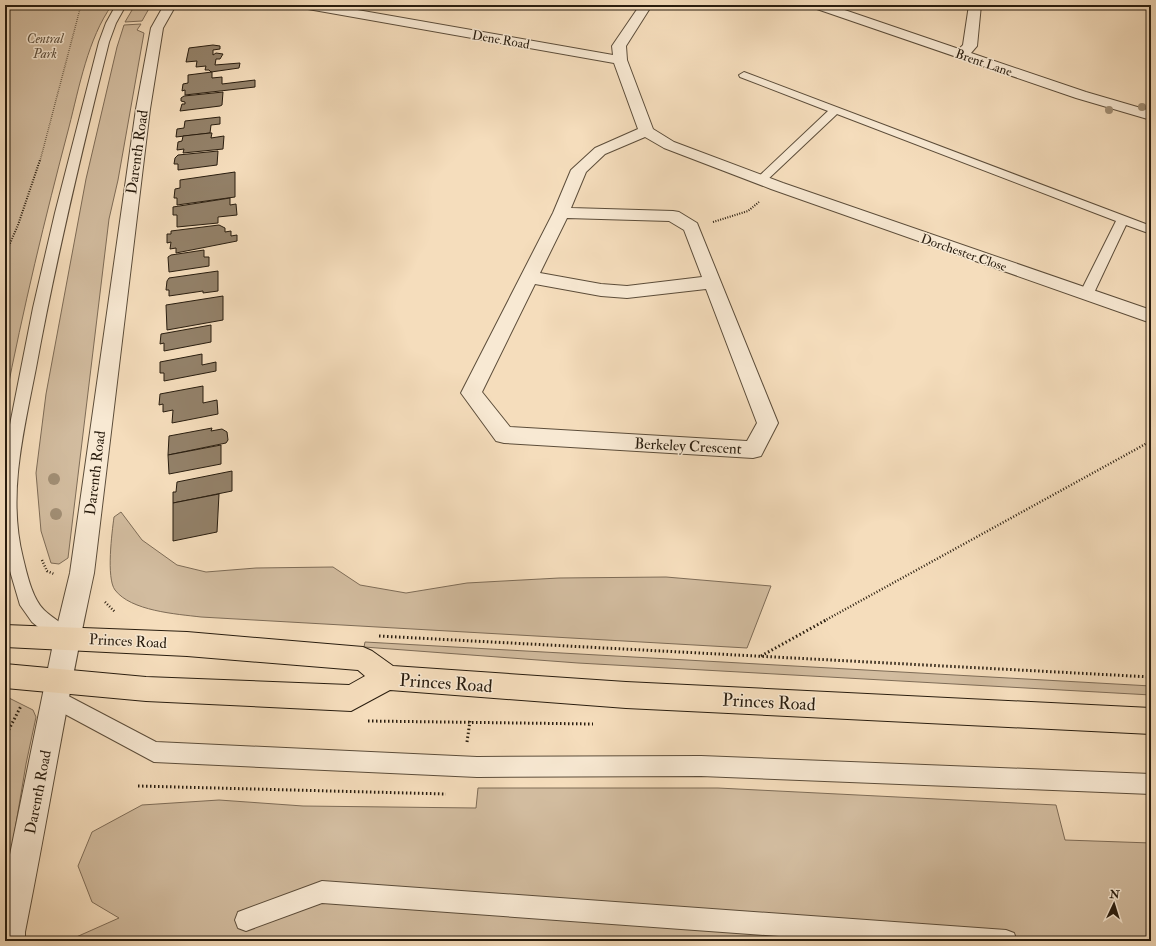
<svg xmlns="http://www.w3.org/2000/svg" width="1156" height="946" font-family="'IM FELL Double Pica',serif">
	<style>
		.green { fill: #d2bc9f; stroke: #7e6c57 }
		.building { fill: #938169; stroke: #291d0f }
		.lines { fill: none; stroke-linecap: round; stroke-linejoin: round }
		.lane-casing { stroke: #5c4d3a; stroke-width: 2 }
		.street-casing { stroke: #5c4d3a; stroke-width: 2 }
		.primary-casing { stroke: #291d0f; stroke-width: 2 }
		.path-far3 { stroke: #291d0f; stroke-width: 1.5; stroke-dasharray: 0.5 1.5; stroke-linecap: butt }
		.path-far2 { stroke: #291d0f; stroke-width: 2; stroke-dasharray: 1 1.5; stroke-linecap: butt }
		.path-far1 { stroke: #291d0f; stroke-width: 2.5; stroke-dasharray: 1 2; stroke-linecap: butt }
		.path { stroke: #291d0f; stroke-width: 3; stroke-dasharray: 1.5 2.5; stroke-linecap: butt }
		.lane { fill: #f8e9d3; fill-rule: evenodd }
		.street { fill: #f8e9d3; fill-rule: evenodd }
		.primary { fill: #f5ddbc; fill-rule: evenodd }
		.tree { fill: #a18e74 }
		.labels { text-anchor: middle; stroke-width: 3; stroke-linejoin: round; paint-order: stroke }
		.far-park-label { font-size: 13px; font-style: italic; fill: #5c4d3a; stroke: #f8e9d3 }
		.far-street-label { font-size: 13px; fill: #291d0f; stroke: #f8e9d3 }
		.street-label { font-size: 15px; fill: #291d0f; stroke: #f8e9d3 }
		.near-street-label { font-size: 18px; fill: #291d0f; stroke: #f8e9d3 }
	</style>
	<rect width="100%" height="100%" fill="#f5ddbc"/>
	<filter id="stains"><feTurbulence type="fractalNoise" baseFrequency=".005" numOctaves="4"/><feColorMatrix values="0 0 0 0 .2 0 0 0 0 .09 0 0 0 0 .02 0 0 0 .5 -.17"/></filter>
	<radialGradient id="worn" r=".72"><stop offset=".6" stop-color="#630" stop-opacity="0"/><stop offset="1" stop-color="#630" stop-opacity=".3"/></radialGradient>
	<g class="green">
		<path d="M5,5H112C88,38 79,88 69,127C45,218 23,309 5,402Z"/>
		<path d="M135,5H151L142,21L125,22Z"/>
		<path d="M141,24L137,30L144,33L118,180L109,219L68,558L59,564L51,563L41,531L36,473L46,394L86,179L117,47L124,25Z"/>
		<path d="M121,512L142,540L177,565L206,572L256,568L333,567L360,585L406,593L467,583L559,578L666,577L771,586L747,648L201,617C176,614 131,611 115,590C106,578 112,532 114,517Z"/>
		<path d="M365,642L1151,686V695L578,663L364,647Z"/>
		<path d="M5,696L33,710L36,717L26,764L5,889Z"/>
		<path d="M478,788H718L1056,805L1065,840L1151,843V941H75L74,938L119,918L92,902L78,866L92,832L142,805L219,800L303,806L476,808Z"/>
	</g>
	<g class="building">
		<path d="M213,45L220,46V49L213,50V55L216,53L223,54L220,59H216L215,65L240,63L239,68L211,72L209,70H205L206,66L196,67L197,61L186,62L189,48Z"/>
		<path d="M212,72V78L222,77V84L255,80V87L185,95V90L182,91L183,84L188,83V75Z"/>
		<path d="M223,92L222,105L220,106L180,111L182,104H185V102L181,101V98L184,96Z"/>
		<path d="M220,117V124L211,125L210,133L176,137L177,129L184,128L185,121Z"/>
		<path d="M210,133H212L211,138L224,136L223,149L183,153L184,149L177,150L178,142L182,141L183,136Z"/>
		<path d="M218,151L217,165L178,170V164H174L175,158L178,155Z"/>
		<path d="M235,172V197L177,205V198H174L175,189L180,188V180Z"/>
		<path d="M230,198V205L236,204L237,215L218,217V223L177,227V215H173V207Z"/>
		<path d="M219,225L225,228V232L231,231V236L237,235V241L176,253V248L170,249L171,242L167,243V234H171V231Z"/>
		<path d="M204,250V257H209V266L169,272L168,257L171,255Z"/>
		<path d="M218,271V291L203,293V291L169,296V290H166L167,281L169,278Z"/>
		<path d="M223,296V320L167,330L166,305Z"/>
		<path d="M211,325V342L164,351V343L160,344L161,334Z"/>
		<path d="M202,354V365L216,362V371L164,381V373H160V362Z"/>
		<path d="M203,386V403L217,400L218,414L172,423L173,410L163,412V404L159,405L160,394Z"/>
		<path d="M212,428L211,431L222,429L227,432L228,440L226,443L168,455L169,436Z"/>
		<path d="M221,445V464L169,474L168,455Z"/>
		<path d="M232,471V491L173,503V492H176L177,482Z"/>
		<path d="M219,494L217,532L173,541V503Z"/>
	</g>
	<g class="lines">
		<defs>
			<g id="lane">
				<path d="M116,5H126L116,23L109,42C82,150 56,258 36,368C24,430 7,495 23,558C27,574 32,598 44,610C54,620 70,626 76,639L74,645L67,647L60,645L32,622L20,605L5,554V450L33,308L55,213L99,42L106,23Z"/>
				<path d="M836,5H846L839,13L836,14L831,11Z"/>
				<path d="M744,72L1151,226V234L1126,225L1093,295L1091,298H1081L1079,295L1116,221L837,114L765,182H757L755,180L757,178L828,111L740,77L739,75Z"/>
				<path d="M55,689L156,742L477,757L701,756L1151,774V794L701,776L477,777L154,762L48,705L45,698L48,691Z"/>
				<path d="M322,881L1006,930L1014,933L1017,941H847L322,903L246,931L238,928L235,920L238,912Z"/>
			</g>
			<g id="street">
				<path d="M164,5H176L163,28L150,109L94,573C68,692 49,812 25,932V941H5V879L54,639L70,573L136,109L151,28Z"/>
				<path d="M302,5H329L613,55L612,46L640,5H652L626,46L627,60L653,129L674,142L783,183L1151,310V323L771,189L664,148L645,137L605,154L586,172L571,208L673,211L679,212L697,223L778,423L761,456L753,458L504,443L496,441L461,393L553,213L571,170L595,148L638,129L614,63L308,9ZM567,218L669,221L684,230L702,277L627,286L601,284L540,273ZM535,284L601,296L627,298L706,289L757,423L747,441L510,427L482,392Z"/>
				<path d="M812,5H830L959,49L963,45L969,5H981L977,46L971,53L1086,92L1151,111V120L1076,98L814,8Z"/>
			</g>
			<path id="primary" d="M5,625L187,632L363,647L372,651L393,666L626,682L1151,708V734L626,708L390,690L351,711L146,701L5,688V664L146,677L349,685L365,676L358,670L187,656L5,647Z"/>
		</defs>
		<use href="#lane" class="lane-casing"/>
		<use href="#street" class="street-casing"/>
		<use href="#primary" class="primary-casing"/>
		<path class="path-far3" d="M40,161L81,5"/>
		<g class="path-far2">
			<path d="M713,222L748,211L759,202"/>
			<path d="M5,255L18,225L40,160"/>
		</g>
		<g class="path-far1">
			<path d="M42,560L47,571L54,574"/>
			<path d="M105,602L115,612"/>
			<path d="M824,621L1151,441"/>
		</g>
		<g class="path">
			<path d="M379,636L1151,677"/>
			<path d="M761,656L826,620"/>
			<path d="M368,721L593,724"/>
			<path d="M5,737L21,706"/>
			<path d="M467,742L470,721"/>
			<path d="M138,786L446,794"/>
		</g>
		<use href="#lane" class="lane"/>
		<use href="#street" class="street"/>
		<use href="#primary" class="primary"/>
	</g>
	<g class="tree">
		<circle cx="1142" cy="107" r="4"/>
		<circle cx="1109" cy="110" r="4"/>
		<circle cx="54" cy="479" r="6"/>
		<circle cx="56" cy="514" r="6"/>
	</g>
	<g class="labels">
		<g class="far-park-label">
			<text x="45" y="43">Central<tspan x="45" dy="15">Park</tspan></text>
		</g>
		<g class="far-street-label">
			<text transform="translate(501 39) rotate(10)" y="5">Dene Road</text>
			<text transform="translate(984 62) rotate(19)" y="5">Brent Lane</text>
			<text transform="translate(964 252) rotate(19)" y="5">Dorchester Close</text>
		</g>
		<g class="street-label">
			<text transform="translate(137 152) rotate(-82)" y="5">Darenth Road</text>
			<text transform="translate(688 446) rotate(3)" y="5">Berkeley Crescent</text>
			<text transform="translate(95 473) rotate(-83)" y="5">Darenth Road</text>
			<text transform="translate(128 641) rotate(3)" y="5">Princes Road</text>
			<text transform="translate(38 792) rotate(-79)" y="5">Darenth Road</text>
		</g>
		<g class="near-street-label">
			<text transform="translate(446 683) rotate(4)" y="6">Princes Road</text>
			<text transform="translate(769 702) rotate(3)" y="6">Princes Road</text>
		</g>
	</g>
	<rect width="1156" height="946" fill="none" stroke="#f5ddbc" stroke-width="20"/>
	<rect x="6" y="6" width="1144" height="934" fill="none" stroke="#291d0f" stroke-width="2"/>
	<rect x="10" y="10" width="1136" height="926" fill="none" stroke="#291d0f"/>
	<g transform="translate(1114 904) rotate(4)" stroke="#f8e9d3" stroke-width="3" paint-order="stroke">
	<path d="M0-3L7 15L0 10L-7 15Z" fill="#291d0f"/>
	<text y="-6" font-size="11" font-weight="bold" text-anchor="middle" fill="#291d0f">N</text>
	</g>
	<rect width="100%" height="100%" filter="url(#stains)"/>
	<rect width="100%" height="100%" fill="url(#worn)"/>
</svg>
